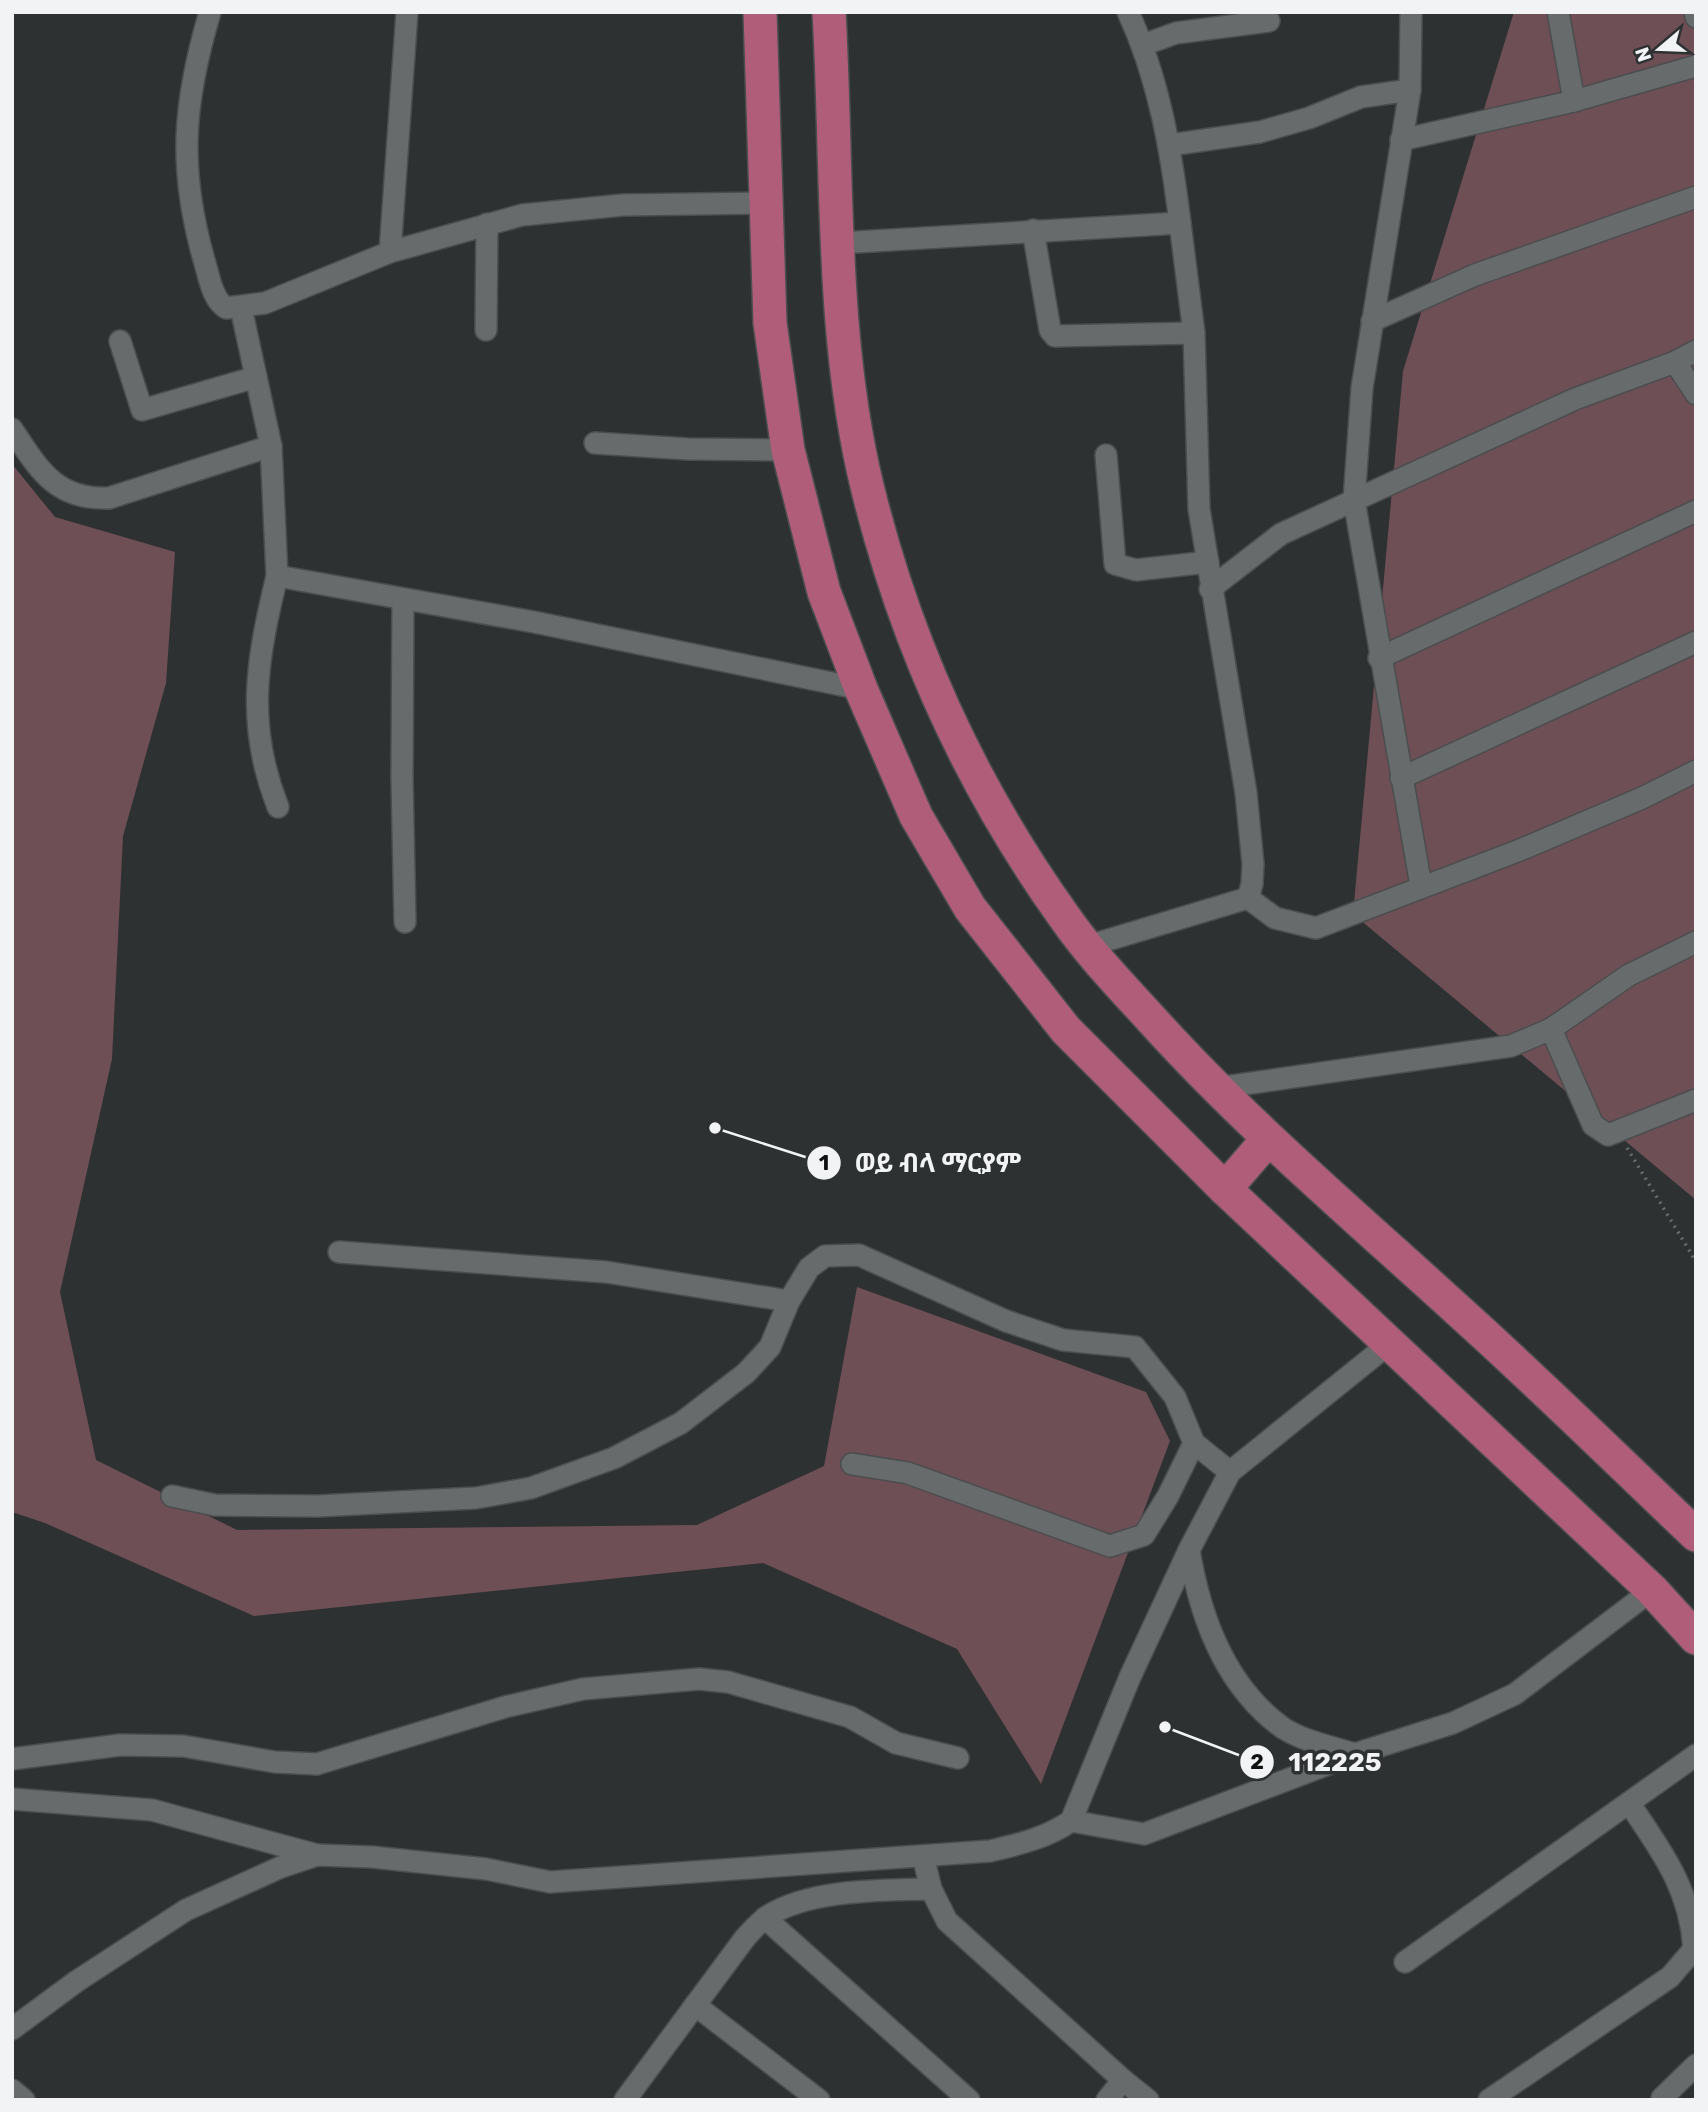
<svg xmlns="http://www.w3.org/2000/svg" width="1708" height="2112" font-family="Rubik,'Noto Sans Ethiopic',sans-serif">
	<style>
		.green { fill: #6e4f56 }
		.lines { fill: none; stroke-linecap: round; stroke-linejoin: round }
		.minor-casing { stroke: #4b4d4e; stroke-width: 24 }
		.primary-casing { stroke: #4b4d4e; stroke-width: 36 }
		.path { stroke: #696c6d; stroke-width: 3.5; stroke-dasharray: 2 5; stroke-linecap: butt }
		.minor { stroke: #676b6c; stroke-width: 21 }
		.primary { stroke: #b05d79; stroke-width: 33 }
		.leader { fill: none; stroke: #f1f3f4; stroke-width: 2.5 }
		.callout-dot { fill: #f1f3f4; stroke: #2e3132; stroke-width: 2.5 }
		.mark-label { font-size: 21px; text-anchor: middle; font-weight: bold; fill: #111 }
		.callout-label { font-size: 26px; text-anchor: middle; font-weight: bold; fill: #f1f3f4; stroke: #2e3132; stroke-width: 7; stroke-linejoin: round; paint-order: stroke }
	</style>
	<rect width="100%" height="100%" fill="#2e3132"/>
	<g class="green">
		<path d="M1514,12H1696V1200L1353,914L1403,371Z"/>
		<path d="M12,464L55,517L175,552L166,683L123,836L112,1059L60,1292L96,1460L237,1530L697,1525L824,1466L857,1287L1146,1392L1170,1441L1041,1784L957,1649L763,1563L254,1616L45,1523L12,1512Z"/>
	</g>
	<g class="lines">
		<defs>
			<g id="minor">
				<path d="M210,12C183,104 178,168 204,260C209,276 212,299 226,308L265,303L390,252L522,215L623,205L766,203"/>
				<path d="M1558,12L1574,101"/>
				<path d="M1695,12L1696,17"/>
				<path d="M1143,45L1176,33L1269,21"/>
				<path d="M1410,90L1362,388L1354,500L1421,886"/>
				<path d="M1401,140L1574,101L1696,66"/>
				<path d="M1170,145L1260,132L1309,118L1361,97L1410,90L1411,12"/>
				<path d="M1180,223L1194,333L1199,509L1246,793L1253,864L1252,884L1248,898"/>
				<path d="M1033,230L1050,330L1055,336L1194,333"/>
				<path d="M839,243L1180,223C1171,150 1159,79 1128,12"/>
				<path d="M390,252L407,12"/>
				<path d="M241,308L271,446"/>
				<path d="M1372,321L1475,275L1696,197"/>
				<path d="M486,330L487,224"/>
				<path d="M120,341L142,410L256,377"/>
				<path d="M1675,362L1696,394"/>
				<path d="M12,429C39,470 56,500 109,498L271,446L277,576L534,622L861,689"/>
				<path d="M595,443L688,449L788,450"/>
				<path d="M1106,455L1115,564L1136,570L1208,562"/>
				<path d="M277,576C257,659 245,724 278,807"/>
				<path d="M1210,589L1281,534L1575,399L1675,362L1696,351"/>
				<path d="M403,599L402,778L405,922"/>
				<path d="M1379,658L1696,511"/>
				<path d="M1401,778L1696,642"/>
				<path d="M1248,898L1275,918L1316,928L1520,850L1642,798L1696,771"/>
				<path d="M1088,946L1248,898"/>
				<path d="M1551,1029L1593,1125L1608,1135L1696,1100"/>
				<path d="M1217,1088L1511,1046L1551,1029L1629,975L1696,942"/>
				<path d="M339,1252L606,1272L789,1301"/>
				<path d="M852,1464L908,1473L1110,1546L1144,1535L1168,1496L1194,1443"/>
				<path d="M172,1496L215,1505L317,1506L476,1498L531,1488L614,1458L681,1423L746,1373L770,1347L789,1301L809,1268L825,1256L859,1255L1006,1321L1063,1340L1135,1347L1175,1397L1194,1443L1230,1472"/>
				<path d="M1189,1550C1200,1617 1226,1687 1283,1728C1303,1741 1332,1747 1355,1754"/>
				<path d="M12,1759L120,1745L183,1746L275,1762L317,1764L505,1707L583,1689L699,1679L728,1682L850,1717L896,1743L958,1758"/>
				<path d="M12,1799L152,1810L317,1855"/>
				<path d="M1071,1821L1144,1834L1355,1754L1453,1723L1515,1694L1652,1590"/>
				<path d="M923,1856L931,1889L947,1921L1123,2080L1107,2100"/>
				<path d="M765,1918L969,2100"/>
				<path d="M1405,1962L1696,1755"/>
				<path d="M695,2005L819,2100"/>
				<path d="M12,2029L77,1981L186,1910L281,1867L317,1855L372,1857L486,1869L550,1882L990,1851C1020,1844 1046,1838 1071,1821L1130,1677L1189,1550L1230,1472L1390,1343"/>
				<path d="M1123,2080L1148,2100"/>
				<path d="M12,2090L24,2100"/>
				<path d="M1662,2098L1696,2065"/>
				<path d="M625,2100L745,1938C751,1931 758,1924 765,1918C806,1889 882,1890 931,1889"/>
				<path d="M1489,2100L1670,1977L1694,1949C1690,1888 1662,1852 1629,1803"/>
			</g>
			<g id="primary">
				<path d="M760,12L770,323L788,450L824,592L861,689L916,816L970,908L1066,1030L1225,1189L1652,1590L1696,1638"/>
				<path d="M829,12C838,169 830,338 868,490C906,644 971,786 1063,915C1089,953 1122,987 1153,1021C1248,1126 1356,1217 1461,1313C1541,1385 1618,1461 1696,1535"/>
				<path d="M1225,1189L1268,1139"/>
			</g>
		</defs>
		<use href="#minor" class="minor-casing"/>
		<use href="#primary" class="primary-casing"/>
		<path class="path" d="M1627,1148L1695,1260"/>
		<use href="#minor" class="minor"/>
		<use href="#primary" class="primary"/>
	</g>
	<path class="leader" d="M715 1128L824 1163M1165 1727L1257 1762"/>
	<g class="callout-dot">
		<circle cx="715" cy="1128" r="7"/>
		<circle cx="1165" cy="1727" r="7"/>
		<circle cx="824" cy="1163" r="18"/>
		<circle cx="1257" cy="1762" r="18"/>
	</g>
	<g class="mark-label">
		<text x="824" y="1170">1</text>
		<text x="1257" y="1769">2</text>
	</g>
	<g class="callout-label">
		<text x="938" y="1172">ወይ ብላ ማርያም</text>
		<text x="1335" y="1771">112225</text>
	</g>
	<rect width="1708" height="2112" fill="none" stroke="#f1f3f4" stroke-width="28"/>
	<g transform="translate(1659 49) rotate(251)" stroke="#2e3132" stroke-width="5" paint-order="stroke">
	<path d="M0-5L12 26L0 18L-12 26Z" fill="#f1f3f4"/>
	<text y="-10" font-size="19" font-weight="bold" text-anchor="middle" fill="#f1f3f4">N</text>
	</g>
</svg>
